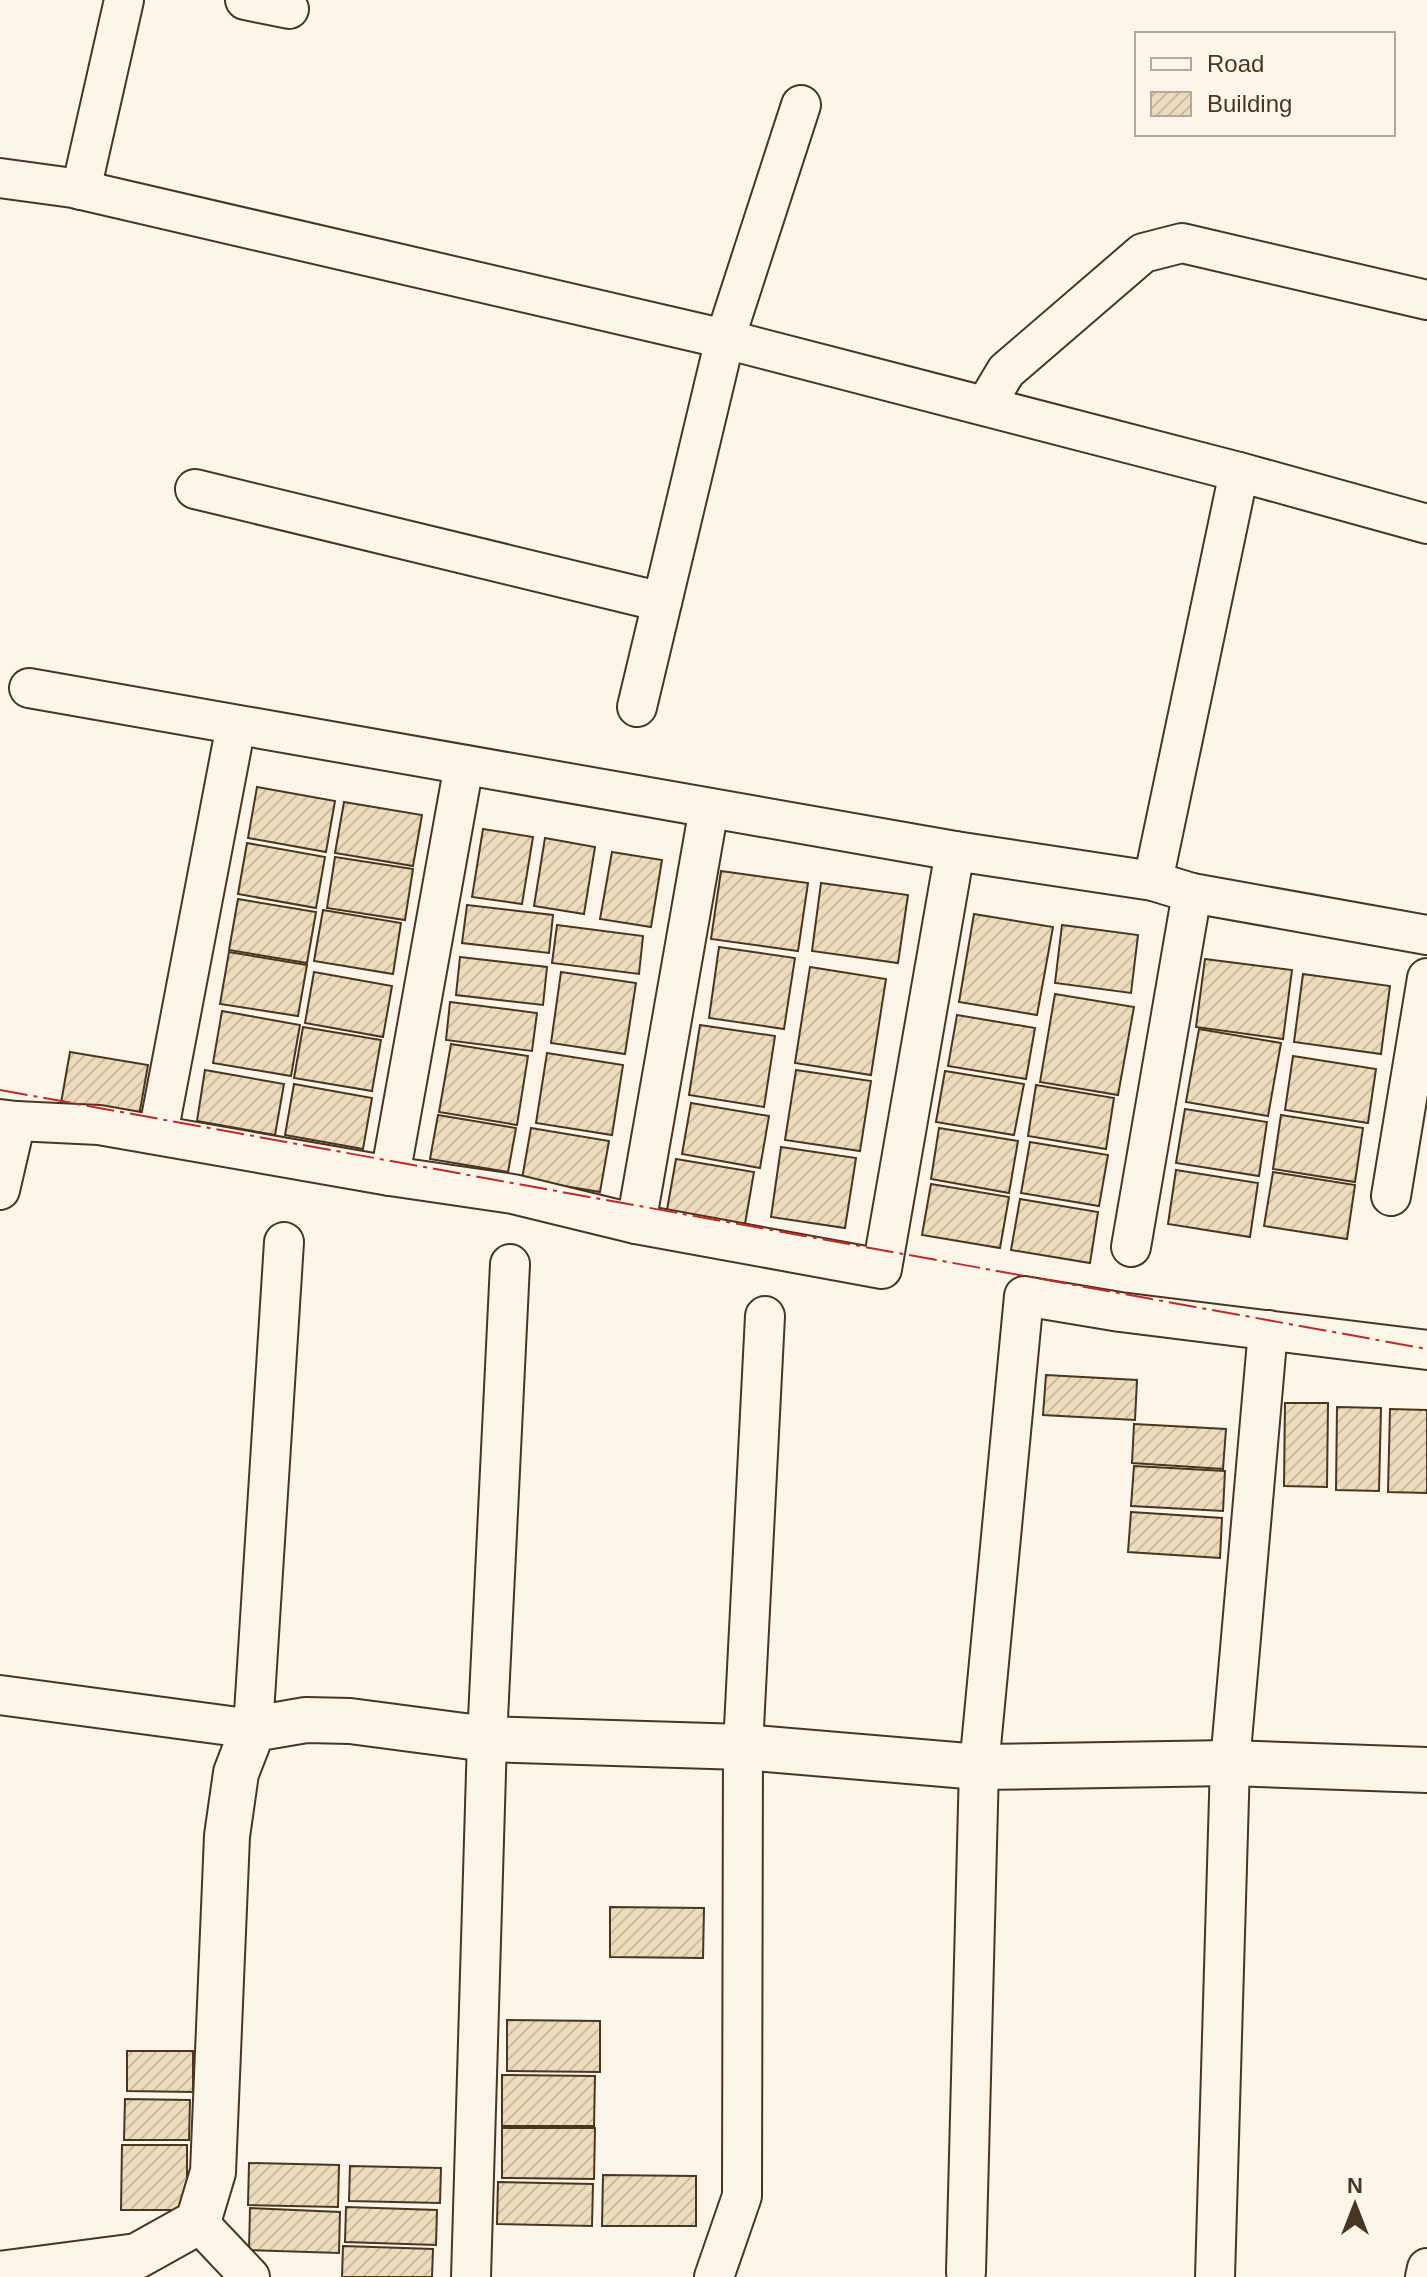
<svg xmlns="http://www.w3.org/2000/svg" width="1427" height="2277" font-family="Arial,sans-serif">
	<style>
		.building { fill: url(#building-hatch); stroke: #4a3520; stroke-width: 2 }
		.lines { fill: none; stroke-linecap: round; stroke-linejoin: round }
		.street-casing { stroke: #4a3520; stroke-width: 42 }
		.secondary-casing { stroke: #4a3520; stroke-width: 48 }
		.street { stroke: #fbf6e9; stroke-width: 38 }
		.secondary { stroke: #fbf6e9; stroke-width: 44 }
		.power { stroke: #c62828; stroke-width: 2; stroke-dasharray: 28 6 4 6; stroke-linecap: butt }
	</style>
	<defs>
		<pattern id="building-hatch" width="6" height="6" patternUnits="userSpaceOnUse" patternTransform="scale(2)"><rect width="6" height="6" fill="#ecdcbc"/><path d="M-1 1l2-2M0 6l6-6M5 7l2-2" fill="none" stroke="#ccbda1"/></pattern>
	</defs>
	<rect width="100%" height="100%" fill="#fbf6e9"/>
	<g class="building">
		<path d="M257,787L335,801L326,852L248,838Z"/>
		<path d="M344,802L422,815L413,866L335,853Z"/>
		<path d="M483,829L533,837L522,904L472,897Z"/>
		<path d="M545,838L595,847L584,914L534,906Z"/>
		<path d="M247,843L325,857L316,908L238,894Z"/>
		<path d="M612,852L662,860L651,927L600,919Z"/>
		<path d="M335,857L413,869L405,920L327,908Z"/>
		<path d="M721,871L808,883L798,951L711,939Z"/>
		<path d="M821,883L908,895L898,963L812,951Z"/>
		<path d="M238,899L316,912L307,963L229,950Z"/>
		<path d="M467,905L553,915L549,953L462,943Z"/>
		<path d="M323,910L401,923L393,974L314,961Z"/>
		<path d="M974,914L1053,927L1037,1015L959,1002Z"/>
		<path d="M557,925L643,936L639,974L552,963Z"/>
		<path d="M1062,925L1138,935L1131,993L1055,983Z"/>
		<path d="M719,947L795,958L784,1029L709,1018Z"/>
		<path d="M229,952L307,965L298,1016L220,1004Z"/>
		<path d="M460,957L547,967L543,1005L456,995Z"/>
		<path d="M1205,959L1292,970L1283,1039L1196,1027Z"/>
		<path d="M810,967L886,979L871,1075L795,1063Z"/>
		<path d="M314,972L392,986L383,1037L305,1023Z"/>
		<path d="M561,972L636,983L625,1054L551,1043Z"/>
		<path d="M1303,974L1390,986L1381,1054L1294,1042Z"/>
		<path d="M1055,994L1134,1007L1118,1095L1040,1082Z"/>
		<path d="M450,1002L537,1013L532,1051L446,1040Z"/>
		<path d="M222,1011L300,1025L291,1076L213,1063Z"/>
		<path d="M957,1015L1035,1028L1026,1079L948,1066Z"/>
		<path d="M700,1025L775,1036L764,1107L689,1095Z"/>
		<path d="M303,1027L381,1040L372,1091L294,1078Z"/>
		<path d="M1199,1029L1281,1043L1268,1116L1186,1102Z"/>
		<path d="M451,1044L528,1056L517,1125L439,1112Z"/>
		<path d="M70,1052L148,1065L139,1116L61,1103Z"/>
		<path d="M547,1053L623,1065L612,1135L536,1123Z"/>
		<path d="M1293,1056L1376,1069L1368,1123L1285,1110Z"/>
		<path d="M205,1070L284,1084L275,1135L197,1121Z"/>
		<path d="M796,1070L871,1081L860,1151L785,1140Z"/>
		<path d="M945,1071L1024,1084L1014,1135L936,1122Z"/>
		<path d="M294,1084L372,1098L363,1149L285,1135Z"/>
		<path d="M1036,1085L1114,1098L1106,1149L1028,1136Z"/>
		<path d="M691,1103L769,1116L760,1168L682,1154Z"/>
		<path d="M1185,1109L1267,1122L1259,1176L1176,1163Z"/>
		<path d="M438,1115L516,1128L508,1172L430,1159Z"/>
		<path d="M1281,1115L1363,1128L1355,1182L1273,1169Z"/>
		<path d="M531,1128L609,1141L600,1192L522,1179Z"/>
		<path d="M939,1128L1018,1141L1009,1193L931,1179Z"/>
		<path d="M1030,1142L1108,1155L1099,1206L1021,1193Z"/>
		<path d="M781,1147L856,1158L845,1228L771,1217Z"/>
		<path d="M676,1159L754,1172L745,1224L667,1210Z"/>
		<path d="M1176,1170L1258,1183L1250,1237L1168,1224Z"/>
		<path d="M1273,1172L1355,1185L1347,1239L1264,1226Z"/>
		<path d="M931,1184L1009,1197L1000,1248L922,1235Z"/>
		<path d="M1020,1199L1098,1212L1090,1263L1011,1250Z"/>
		<path d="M1046,1375L1137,1380L1135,1420L1043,1415Z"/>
		<path d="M1285,1403H1328L1327,1487L1284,1486Z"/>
		<path d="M1337,1407L1381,1408L1379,1491L1336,1490Z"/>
		<path d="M1390,1409L1427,1410V1493L1388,1492Z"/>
		<path d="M1134,1424L1226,1429L1223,1469L1132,1463Z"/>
		<path d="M1134,1466L1225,1471L1223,1511L1131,1506Z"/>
		<path d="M1131,1512L1222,1518L1220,1558L1128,1552Z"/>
		<path d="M610,1907L704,1908L703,1958L610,1957Z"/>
		<path d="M507,2020L600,2021V2072L507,2071Z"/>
		<path d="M127,2051H193V2092L127,2091Z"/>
		<path d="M502,2075L595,2076L594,2126H502Z"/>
		<path d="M125,2099L190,2100L189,2140H124Z"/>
		<path d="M502,2128H595L594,2179L502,2178Z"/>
		<path d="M122,2145H187V2210H121Z"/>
		<path d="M249,2163L339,2165L338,2207L248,2205Z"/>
		<path d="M350,2166L441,2168L440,2203L349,2201Z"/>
		<path d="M603,2175L696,2176V2226H602Z"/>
		<path d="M498,2182L593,2184L592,2226L497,2224Z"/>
		<path d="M346,2207L437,2210L436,2245L345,2242Z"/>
		<path d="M250,2208L340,2212L339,2253L249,2250Z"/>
		<path d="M343,2246L433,2249L432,2277H342Z"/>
	</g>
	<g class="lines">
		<defs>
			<g id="street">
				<path d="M245,0L289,9"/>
				<path d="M0,178L73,188L725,339L1239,472L1427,524"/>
				<path d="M81,190L124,0"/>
				<path d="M985,406L1006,371L1143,253L1182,243L1427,300"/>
				<path d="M195,489L662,602"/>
				<path d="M29,688L955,851L1153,881L1192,893L1427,935"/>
				<path d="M637,707L725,339L801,105"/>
				<path d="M1153,881L1239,472"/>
				<path d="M0,1119L16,1121L99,1125L390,1176L513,1194L636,1224L882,1269L955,851"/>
				<path d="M158,1134L236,725"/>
				<path d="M390,1176L464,765"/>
				<path d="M0,1190L16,1121"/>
				<path d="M1391,1196L1427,978"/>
				<path d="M636,1224L709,808"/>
				<path d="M1131,1247L1192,893"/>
				<path d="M0,1695L253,1729L284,1242"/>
				<path d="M198,2222L250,2277"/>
				<path d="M966,2272L979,1767L1024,1296L1120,1312L1427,1350"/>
				<path d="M471,2277L487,1739L510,1264"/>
				<path d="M714,2277L742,2196L743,1747L765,1316"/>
				<path d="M1215,2277L1230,1763L1268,1330"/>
				<path d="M1425,2277L1427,2268"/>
			</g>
			<path id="secondary" d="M0,2274L137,2256L198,2222L213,2172L227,1836L236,1773L253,1729L306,1720L350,1721L487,1739L743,1747L979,1767L1230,1763L1427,1770"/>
		</defs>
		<use href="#street" class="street-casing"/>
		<use href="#secondary" class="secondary-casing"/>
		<use href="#street" class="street"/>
		<use href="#secondary" class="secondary"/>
		<path class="power" d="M0,1090L1427,1349"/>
	</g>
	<rect x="1135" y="32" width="260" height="104" fill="#fbf6e9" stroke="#b4a999" stroke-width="2"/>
	<rect x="1151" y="58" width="40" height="12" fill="#fbf6e9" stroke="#b4a999" stroke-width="2"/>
	<text x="1207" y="72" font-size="24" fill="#4a3520">Road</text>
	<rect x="1151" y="92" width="40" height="24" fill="url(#building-hatch)" stroke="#b4a999" stroke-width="2"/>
	<text x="1207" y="112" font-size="24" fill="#4a3520">Building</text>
	<g transform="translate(1355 2205)" stroke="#fbf6e9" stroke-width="6" paint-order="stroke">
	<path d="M0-6L14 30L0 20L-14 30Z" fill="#4a3520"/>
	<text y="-12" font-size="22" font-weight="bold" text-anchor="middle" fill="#4a3520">N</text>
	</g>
</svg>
